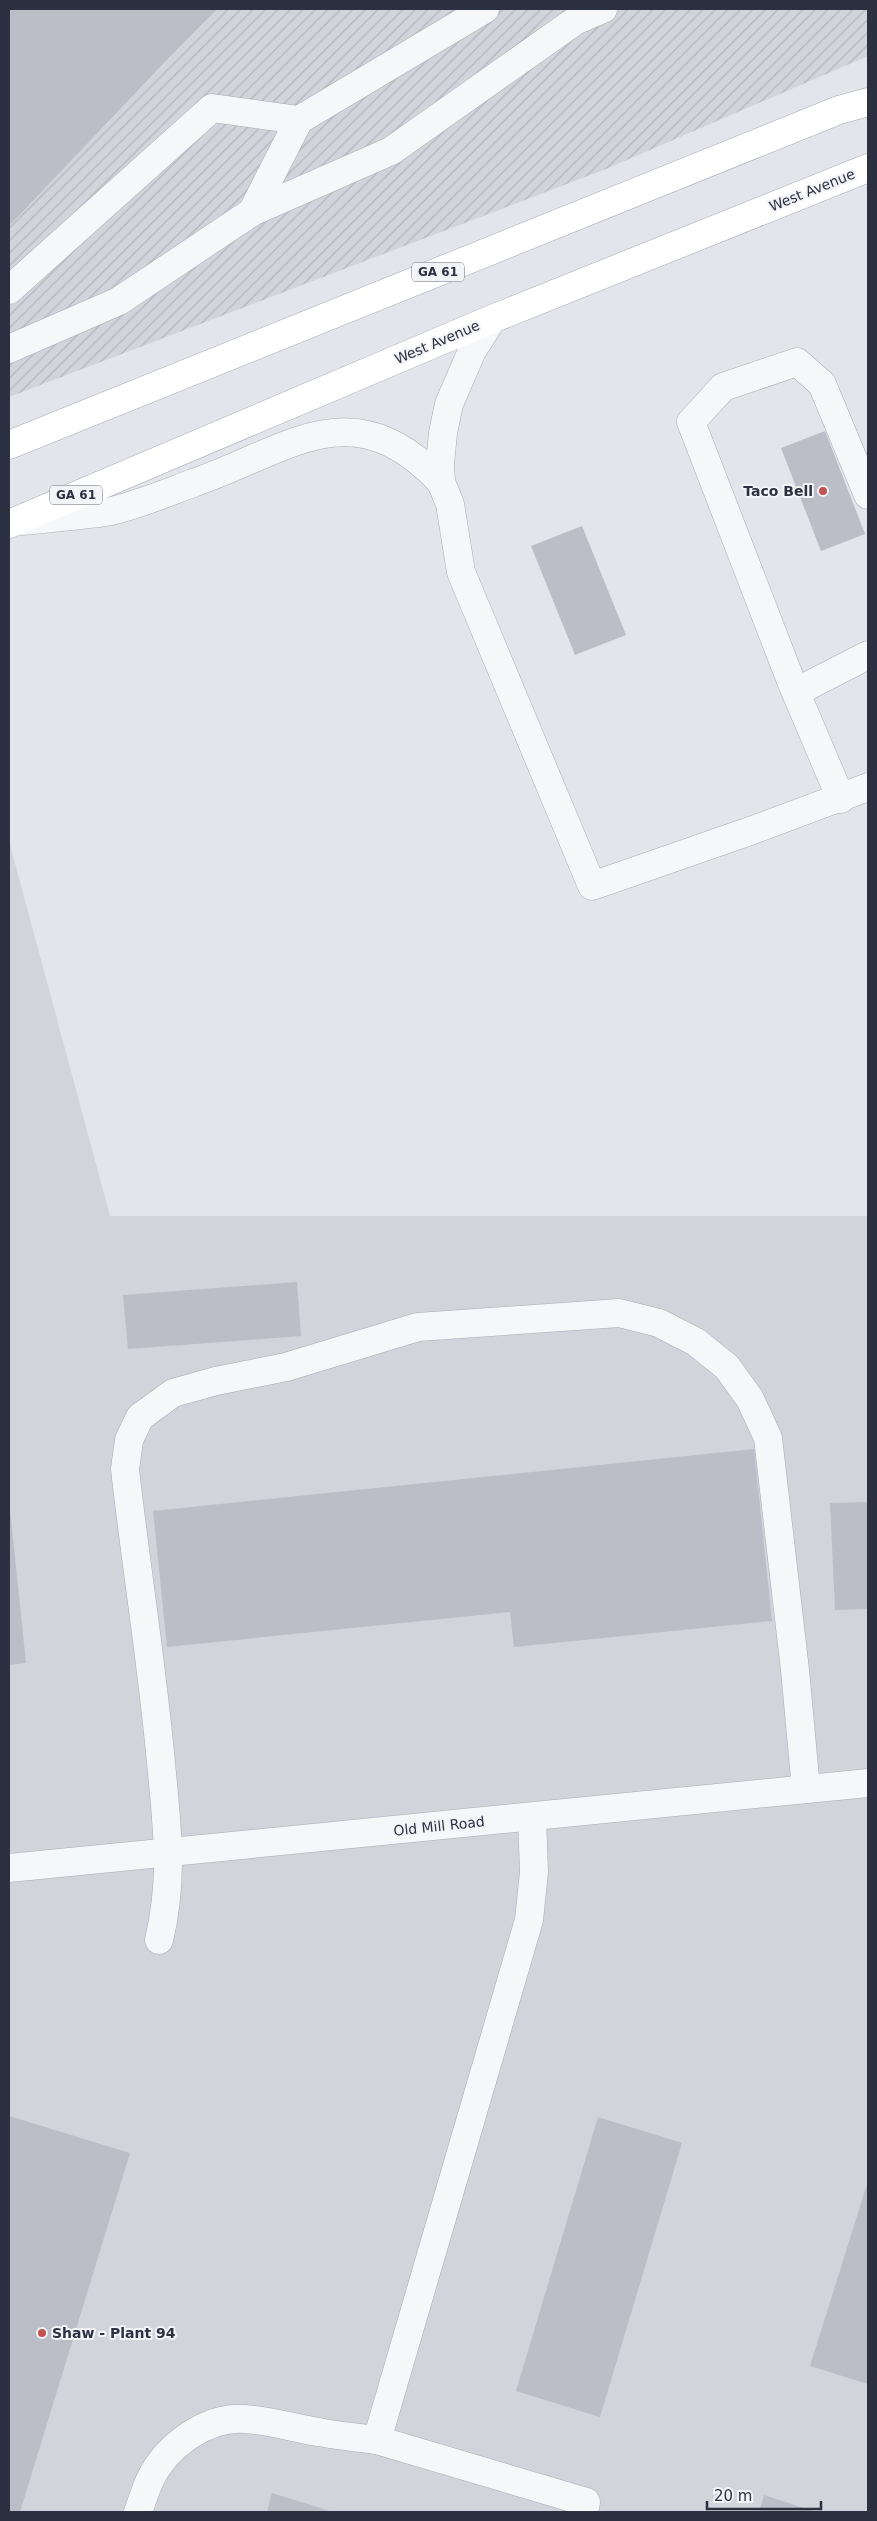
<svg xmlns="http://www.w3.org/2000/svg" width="877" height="2521" font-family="'DejaVu Sans',sans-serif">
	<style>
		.built { fill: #d2d4dc }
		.industrial { fill: url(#industrial-furrows) }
		.building { fill: #bbbec7 }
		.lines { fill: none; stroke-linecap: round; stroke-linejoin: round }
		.minor-casing { stroke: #a8abb4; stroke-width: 29 }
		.major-casing { stroke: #a3a8b5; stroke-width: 29 }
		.minor { stroke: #f6f7f9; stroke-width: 28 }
		.major { stroke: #fff; stroke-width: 28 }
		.poi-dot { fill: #c55253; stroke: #f3f4f8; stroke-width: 2 }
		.labels { text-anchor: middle; stroke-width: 4; stroke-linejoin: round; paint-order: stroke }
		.shield { fill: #f3f4f8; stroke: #686c79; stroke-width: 1 }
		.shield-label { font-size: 12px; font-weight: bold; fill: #2c3142 }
		.street-label { font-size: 14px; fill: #2c3142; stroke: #f3f4f8 }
		.poi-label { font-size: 14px; font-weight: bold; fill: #2c3142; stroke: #f3f4f8; text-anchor: end }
	</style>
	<defs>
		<pattern id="industrial-furrows" width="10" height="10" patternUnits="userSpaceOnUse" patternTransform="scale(1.25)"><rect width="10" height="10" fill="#d2d4dc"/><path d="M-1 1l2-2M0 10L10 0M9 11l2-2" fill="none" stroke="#b4b6be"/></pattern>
	</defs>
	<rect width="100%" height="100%" fill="#e3e5ea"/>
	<path class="built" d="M9,841L110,1216H868V2512H9Z"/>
	<path class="industrial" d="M9,9H868V56L606,169L9,397Z"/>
	<g class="building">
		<path d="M9,9H215L9,226Z"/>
		<path d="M825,431L865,534L821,551L781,448Z"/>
		<path d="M582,526L626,635L575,655L531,546Z"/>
		<path d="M297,1282L301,1336L128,1349L123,1295Z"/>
		<path d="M754,1449L772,1621L514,1647L510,1612L167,1647L153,1511Z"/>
		<path d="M9,1500L26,1663L9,1665Z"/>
		<path d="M868,1502V1609L835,1610L830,1503Z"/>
		<path d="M9,2116L130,2153L20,2512H9Z"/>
		<path d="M598,2117L682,2143L600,2417L516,2391Z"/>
		<path d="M868,2181V2384L810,2366Z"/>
		<path d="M272,2493L333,2512H267Z"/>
		<path d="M764,2495L816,2512H759Z"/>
	</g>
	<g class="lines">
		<defs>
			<g id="minor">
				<path d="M252,212L299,120L485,9"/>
				<path d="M9,290L212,108L299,120"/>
				<path d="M492,319L472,351L449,404L443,433L440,464L441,482L450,504L461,572L592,886L753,830L868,787"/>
				<path d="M9,349L119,301L252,212L391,151L575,21L603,9"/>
				<path d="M23,521C50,518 79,516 106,512C133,507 166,493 193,483C289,450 352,388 441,482"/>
				<path d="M796,692L868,655"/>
				<path d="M841,799L791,681L691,422L723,387L797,362L822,384L868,495"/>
				<path d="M9,1868L868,1783"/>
				<path d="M159,1940C174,1878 167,1826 161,1763C152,1664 136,1567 125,1469L129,1440L140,1417L173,1393L216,1381L286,1367L418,1327L619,1313L659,1323L696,1342L727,1367L750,1399L768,1438L795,1670L806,1789"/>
				<path d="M377,2440L586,2502L584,2512"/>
				<path d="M138,2512C142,2502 145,2490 150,2480C166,2446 207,2416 245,2419C272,2421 297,2429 324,2433C342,2436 360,2438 377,2440L529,1920L534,1872L532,1817"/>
			</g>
			<g id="major">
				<path d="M9,445L839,110L868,102"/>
				<path d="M9,524L492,319L868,168"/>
			</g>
		</defs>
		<use href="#minor" class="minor-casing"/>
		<use href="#major" class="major-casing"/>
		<use href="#minor" class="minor"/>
		<use href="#major" class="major"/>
	</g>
	<g class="poi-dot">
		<circle cx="823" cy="491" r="5"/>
		<circle cx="42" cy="2333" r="5"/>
	</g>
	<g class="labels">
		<g class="shield">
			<rect x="412" y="262.5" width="52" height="19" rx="4"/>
			<rect x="50" y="485.5" width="52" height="19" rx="4"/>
		</g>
		<g class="shield-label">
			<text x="438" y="276">GA 61</text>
			<text x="76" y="499">GA 61</text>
		</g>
		<g class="street-label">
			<text transform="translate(812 190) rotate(-22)" y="5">West Avenue</text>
			<text transform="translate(437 342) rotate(-23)" y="5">West Avenue</text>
			<text transform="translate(439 1826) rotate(-6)" y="5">Old Mill Road</text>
		</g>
		<g class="poi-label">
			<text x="813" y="496">Taco Bell</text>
			<text x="52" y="2338" text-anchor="start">Shaw - Plant 94</text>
		</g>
	</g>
	<rect width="877" height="2521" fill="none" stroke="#2c3142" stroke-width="20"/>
	<path d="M707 2501v8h114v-8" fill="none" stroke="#2c3142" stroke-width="2.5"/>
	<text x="714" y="2501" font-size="15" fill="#2c3142" stroke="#f3f4f8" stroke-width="4" paint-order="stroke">20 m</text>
</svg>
